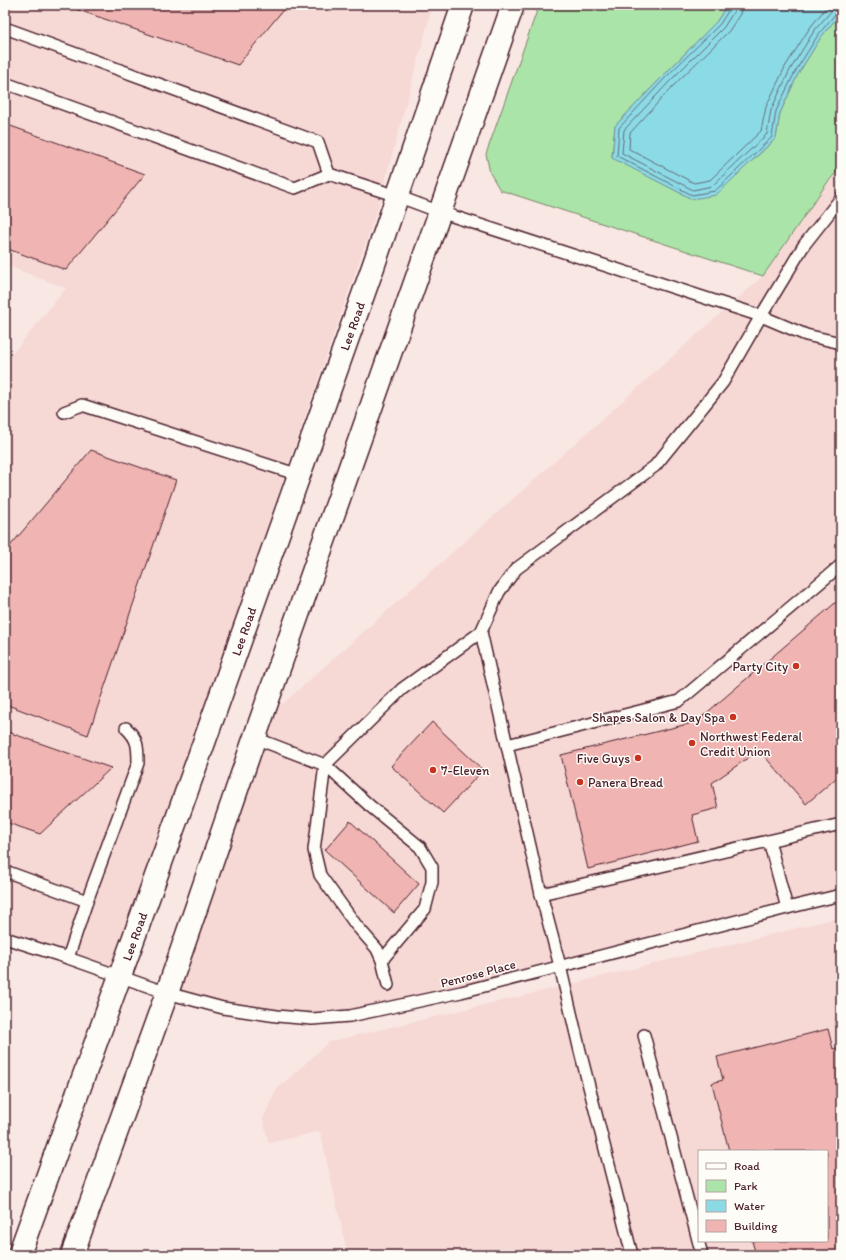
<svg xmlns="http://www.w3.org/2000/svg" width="846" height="1260" font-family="Itim,sans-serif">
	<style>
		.built { fill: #f6d8d5; fill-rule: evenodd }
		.green { fill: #abe4a8; stroke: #7a826a }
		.water { fill: #8bdbe7; stroke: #71909c }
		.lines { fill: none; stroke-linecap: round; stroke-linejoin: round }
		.shore { stroke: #646a76; stroke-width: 1 }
		.building { fill: #f0b5b3; stroke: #4a1f2b }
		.lane-casing { stroke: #4a1f2b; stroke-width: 14 }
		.secondary-casing { stroke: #4a1f2b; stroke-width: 25 }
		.lane { stroke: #fdfcf7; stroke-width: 11 }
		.secondary { stroke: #fdfcf7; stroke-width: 22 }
		.poi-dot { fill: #c8321e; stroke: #fdfcf7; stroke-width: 1.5 }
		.labels { text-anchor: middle; stroke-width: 3; stroke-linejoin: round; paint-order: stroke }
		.street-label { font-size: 13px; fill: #4a1f2b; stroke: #fdfcf7 }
		.poi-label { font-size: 13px; fill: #4a1f2b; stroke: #fdfcf7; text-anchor: end }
	</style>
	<rect width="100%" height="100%" fill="#f9e7e3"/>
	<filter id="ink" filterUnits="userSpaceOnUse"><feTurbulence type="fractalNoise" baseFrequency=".025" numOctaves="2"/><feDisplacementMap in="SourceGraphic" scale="8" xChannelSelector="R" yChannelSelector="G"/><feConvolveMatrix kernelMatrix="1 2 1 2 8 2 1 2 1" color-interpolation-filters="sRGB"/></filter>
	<g filter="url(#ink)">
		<g class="built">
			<path d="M5,5H424L432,8L377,210L114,966L5,931V363L66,288L5,265Z"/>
			<path d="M841,167V895L560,966L312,1019L167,993L259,725L763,276L827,183Z"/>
			<path d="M841,917V1255H348L320,1131L269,1143L263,1119L276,1090L329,1042L576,983ZM699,1151H827V1241H699Z"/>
		</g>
		<path class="green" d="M539,5H727L717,21L664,75L615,126L612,157L692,199L750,163L776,138L780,113L798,74L821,37L841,13V167L827,183L763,276L500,190L490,173L486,154Z"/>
		<path class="water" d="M727,5H841V13L821,37L798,74L780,113L776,138L716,195L692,199L612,158L615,126L664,75L717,21Z"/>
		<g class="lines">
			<g class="shore">
				<path d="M731,5L730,8L720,24L666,77L619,128L617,156L692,195L715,191L772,137L776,111L795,72L818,35L836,13L841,11"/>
				<path d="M736,5L734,11L724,27L670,81L624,130L622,153L693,190L712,186L767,134L771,110L790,70L814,31L833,9L841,6"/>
				<path d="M742,5L740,14L729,31L674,85L630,133L629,149L694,183L710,180L761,131L766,107L785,67L809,29L828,5"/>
			</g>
		</g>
		<g class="building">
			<path d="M64,5H287L238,65Z"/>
			<path d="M5,124L145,174L66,270L5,248Z"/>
			<path d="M91,450L176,480L88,735L5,704V552Z"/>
			<path d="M841,598V774L806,804L759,750L712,783L718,808L692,815L698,841L588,869L561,755L696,722Z"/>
			<path d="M432,722L483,770L443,813L391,766Z"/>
			<path d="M5,731L111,768L40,834L5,822Z"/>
			<path d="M350,821L419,884L394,913L325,850Z"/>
			<path d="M828,1029L833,1049L841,1047V1255H756L752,1241H827V1151H729L712,1083L723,1080L717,1057Z"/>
		</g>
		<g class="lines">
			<defs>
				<g id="lane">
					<path d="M5,28L318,142L329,174"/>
					<path d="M5,83L295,188L329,174L397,196L440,212L761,316L723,382L655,466L516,569L499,592L481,632L541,894L560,966L580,1051L632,1255"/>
					<path d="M841,198L804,245L761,316L806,335L841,343"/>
					<path d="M64,412L82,405L299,475"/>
					<path d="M126,728C138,739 138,747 138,763L87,901L68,958L167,993L223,1008L277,1016L312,1019L350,1016L461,992L787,908L841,895"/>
					<path d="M255,738L325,765L402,689L481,632"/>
					<path d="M507,745L679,701L841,565"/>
					<path d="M325,765L370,806L420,847L432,867V882L425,909L382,960"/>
					<path d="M325,765L314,850L320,875L356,925L377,949L382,960L388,985"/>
					<path d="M769,841L787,908"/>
					<path d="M5,871L87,901"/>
					<path d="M541,894L841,824"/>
					<path d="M5,938L68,958"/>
					<path d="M644,1035L702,1255"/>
				</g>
				<g id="secondary">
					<path id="s1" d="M19,1255L180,810L373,267L463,5"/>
					<path d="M72,1255L167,993L259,725L513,5"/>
				</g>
			</defs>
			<use href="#lane" class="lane-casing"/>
			<use href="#secondary" class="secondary-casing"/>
			<use href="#lane" class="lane"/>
			<use href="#secondary" class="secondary"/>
		</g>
	</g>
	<g class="poi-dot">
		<circle cx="796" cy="666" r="4"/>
		<circle cx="733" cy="717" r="4"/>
		<circle cx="692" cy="743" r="4"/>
		<circle cx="638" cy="758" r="4"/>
		<circle cx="433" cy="770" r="4"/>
		<circle cx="580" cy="782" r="4"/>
	</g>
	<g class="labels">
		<g class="street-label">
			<text dy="5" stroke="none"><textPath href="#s1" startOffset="987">Lee Road</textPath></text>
			<text dy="5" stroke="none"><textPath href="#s1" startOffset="663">Lee Road</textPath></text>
			<text dy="5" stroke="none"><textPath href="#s1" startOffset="339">Lee Road</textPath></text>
			<text transform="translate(478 973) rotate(-15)" y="5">Penrose Place</text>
		</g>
		<g class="poi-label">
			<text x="788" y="671">Party City</text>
			<text x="725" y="722">Shapes Salon &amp; Day Spa</text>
			<text x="700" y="741" text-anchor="start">Northwest Federal<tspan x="700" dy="15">Credit Union</tspan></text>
			<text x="630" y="763">Five Guys</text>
			<text x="441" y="775" text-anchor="start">7-Eleven</text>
			<text x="588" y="787" text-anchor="start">Panera Bread</text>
		</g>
	</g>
	<rect width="846" height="1260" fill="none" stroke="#fdfcf7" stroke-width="20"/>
	<rect x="10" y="10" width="826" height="1240" fill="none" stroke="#4a1f2b" stroke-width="1.5" filter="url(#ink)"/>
	<rect x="698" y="1150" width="130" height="92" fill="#fdfcf7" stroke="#b5a4a5"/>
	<rect x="706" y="1163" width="20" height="6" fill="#fdfcf7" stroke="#b5a4a5"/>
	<text x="734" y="1170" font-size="12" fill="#4a1f2b">Road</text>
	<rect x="706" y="1180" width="20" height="12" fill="#abe4a8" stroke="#b5a4a5"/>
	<text x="734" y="1190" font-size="12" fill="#4a1f2b">Park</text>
	<rect x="706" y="1200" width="20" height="12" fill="#8bdbe7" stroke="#b5a4a5"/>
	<text x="734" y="1210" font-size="12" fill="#4a1f2b">Water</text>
	<rect x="706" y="1220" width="20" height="12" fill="#f0b5b3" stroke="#b5a4a5"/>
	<text x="734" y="1230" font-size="12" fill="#4a1f2b">Building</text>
</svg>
